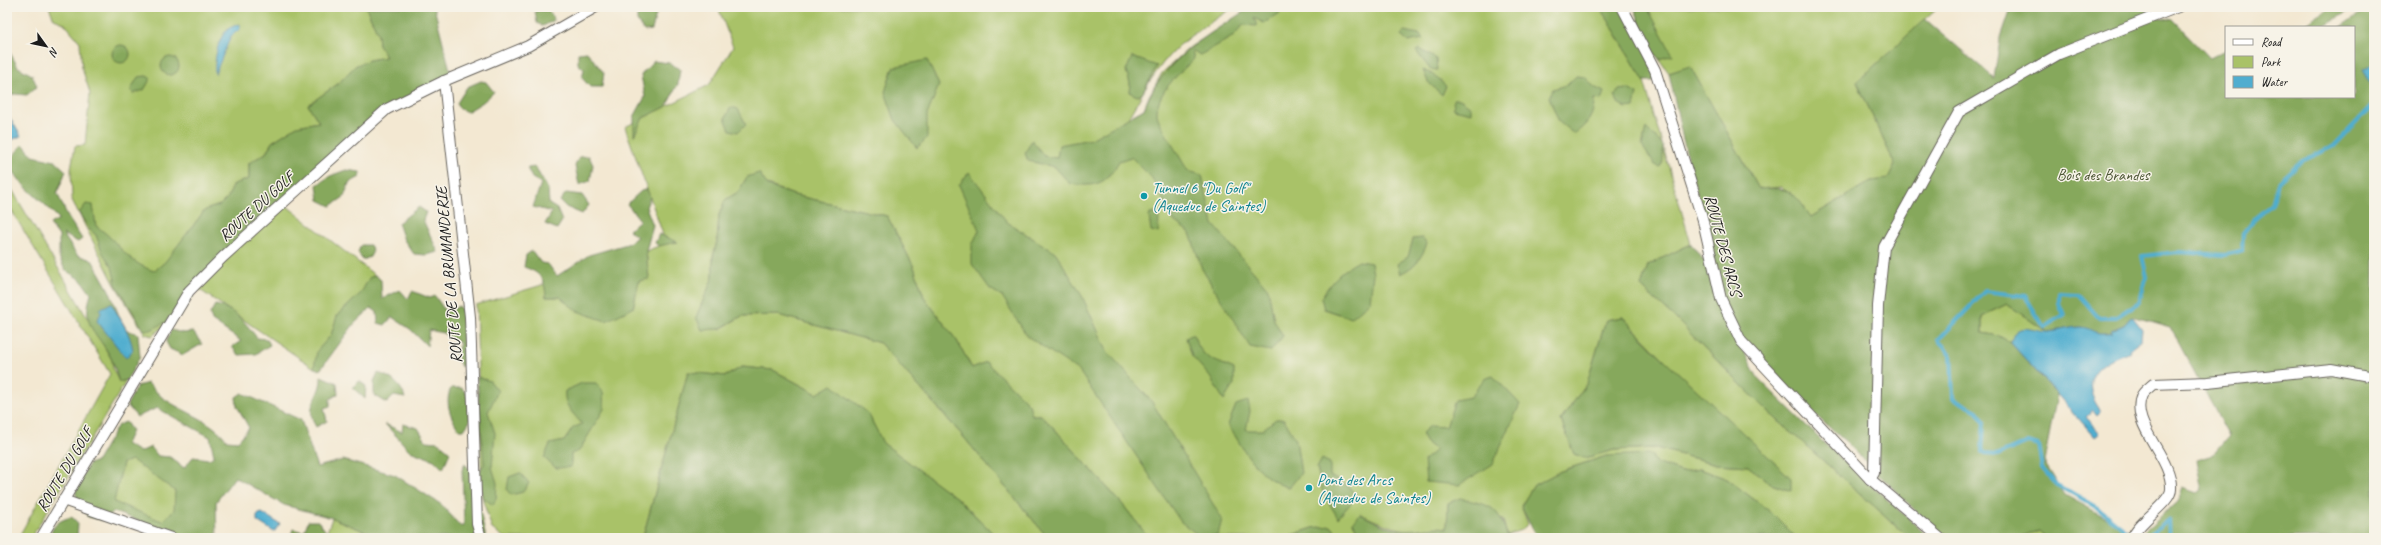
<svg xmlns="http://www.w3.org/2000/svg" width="2381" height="545" font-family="Caveat,sans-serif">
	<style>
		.green { fill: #a9c267; stroke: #626f42; fill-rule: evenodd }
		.forest { fill: #86a85c; stroke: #51623c; fill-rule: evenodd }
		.water { fill: #50adcf; stroke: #366476 }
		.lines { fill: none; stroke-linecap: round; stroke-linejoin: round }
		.stream { stroke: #50adcf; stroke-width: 4 }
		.minor-casing { stroke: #67635c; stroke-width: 12 }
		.minor { stroke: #fff; stroke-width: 10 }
		.culture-dot { fill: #0f9aa8; stroke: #f7f3e8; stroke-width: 1.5 }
		.labels { text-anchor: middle; stroke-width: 3; stroke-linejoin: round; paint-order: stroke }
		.park-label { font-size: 16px; fill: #4d5636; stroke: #f7f3e8 }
		.culture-label { font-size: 16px; fill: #0d838f; stroke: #f7f3e8; text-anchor: start }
		.street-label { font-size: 16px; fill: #1c1c1c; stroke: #f7f3e8 }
	</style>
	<rect width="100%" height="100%" fill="#f7f3e8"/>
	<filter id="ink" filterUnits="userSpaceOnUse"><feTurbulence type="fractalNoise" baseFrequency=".025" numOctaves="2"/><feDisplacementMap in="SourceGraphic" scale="8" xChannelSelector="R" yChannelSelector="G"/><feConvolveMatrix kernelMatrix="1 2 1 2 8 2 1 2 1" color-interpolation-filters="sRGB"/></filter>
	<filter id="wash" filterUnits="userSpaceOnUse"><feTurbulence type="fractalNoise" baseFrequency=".012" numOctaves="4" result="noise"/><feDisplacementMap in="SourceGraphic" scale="16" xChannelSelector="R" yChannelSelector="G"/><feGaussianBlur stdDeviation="0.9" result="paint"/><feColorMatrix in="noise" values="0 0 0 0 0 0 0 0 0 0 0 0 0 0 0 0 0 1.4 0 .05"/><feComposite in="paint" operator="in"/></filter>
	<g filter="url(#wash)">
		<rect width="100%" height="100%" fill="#f3e8d2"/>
		<g class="green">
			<path d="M49,7H366L378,34L379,45L386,57L369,60L355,66L339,83L308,105L319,122L297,126L272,142L266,153L249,163V179L234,184L228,197L220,205L205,210L195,223L166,325L152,336L145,334L115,285L72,200L71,168L75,146L85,145L90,93L82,68L80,42L64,23L54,19Z"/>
			<path d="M718,7H1234C1212,22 1186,36 1168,57C1152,75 1140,98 1128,118L1144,109L1149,96L1162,73L1190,47L1251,7H1598L1607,18L1644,81L1691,244L1648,265L1641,287L1672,315L1765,409L1910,538H1797L1772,513L1727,479L1700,469L1682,472L1656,463L1606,456L1561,471L1534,485L1521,506L1528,524L1521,530L1507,535L1503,520L1448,503L1447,528C1433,526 1429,529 1417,530C1395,531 1379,522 1360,514L1353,522L1360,538H1341L1331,526L1313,528L1283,538H1149L1123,505L1051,425L1041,415H1032L986,362L972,368L957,341L924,297L914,267L887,216L794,195L747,177L738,192L725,200L719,215L717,241L713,257V277L697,317L720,329L742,316L778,315L880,343L962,435L1048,538H998L958,499L882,443L868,413L817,394L773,370L742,367L726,376L688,372L644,533L645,538H505L492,529L482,497L476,305L545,284L546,297H560L569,305L633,308L639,281L649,278L646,251L666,243L625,127L709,85L733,47ZM1623,317L1791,491L1771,484L1748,466L1716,464L1656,448L1614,450L1585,458L1574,454L1561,420L1587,383L1606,320Z"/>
			<path d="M1634,7H1939L1857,82L1895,165L1888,180L1871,181L1811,217L1781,187L1759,189L1690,67L1669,73L1650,47Z"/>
			<path d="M7,181L112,360L113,369L119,382L127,380L31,538H18L110,374L7,203Z"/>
			<path d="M283,203L381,280L314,368L194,286Z"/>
			<path d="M2007,304L2047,332L2011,343L1999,336L1982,333V316Z"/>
			<path d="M109,441L193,487L173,532L76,499Z"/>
			<path d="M332,518L381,538H325Z"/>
			<path d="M2039,531L2047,538H2019L2023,535Z"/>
		</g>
		<g class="forest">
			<path d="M366,7H434L452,78L387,109L223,257L166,322L151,330H144L116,284L112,267L102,252L96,235L90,230L79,213L86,204L93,205L96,226C120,242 124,261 154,271L165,262L205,210L220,205L228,197L234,184L249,179V163L266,153L272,142L297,126L319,122L308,105L339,83L355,66L369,60L386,57L379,45L378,34Z"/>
			<path d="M637,7H656L657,10L652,30L644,31L637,21Z"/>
			<path d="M1251,7H1284L1280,13L1264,23L1254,18L1257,26L1243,25L1234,36L1200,55L1192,50L1194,59C1180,73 1156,92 1157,114C1158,123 1182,160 1188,171L1202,175L1213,224L1268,289L1274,320L1283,336L1271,351L1250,347L1202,269L1190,233L1174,221L1152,178L1131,157L1119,161C1106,185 1096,187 1070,184L1055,167L1028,161L1025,153L1032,140L1044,156L1057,158L1059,145L1091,139L1144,109C1163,59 1208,35 1251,7Z"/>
			<path d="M1598,7H1624L1658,69L1653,81H1644L1607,18Z"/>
			<path d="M1634,7H1647L1673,55L1659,59L1650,47Z"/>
			<path d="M2007,7H2147L2148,15L2173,20L2210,58L2226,50V97H2354V27H2340L2370,7H2374V538H2047L2039,531L2023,535L2019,538H1943L1845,441L1765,371L1728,322L1758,378L1826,445L1930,538H1910L1765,409L1672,315L1641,287L1648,265L1691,244L1718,277L1682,135L1669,73L1690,66L1759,189C1791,187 1793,191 1811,217L1871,181L1888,179L1895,165L1857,82L1925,19L1994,78L2000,40L2010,11ZM2007,304L2047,332L2081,327L2096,334L2113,332L2111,330L2124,325L2132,316L2170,327L2229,436L2213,455L2196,460L2202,490L2197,493L2182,488L2177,502L2143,532L2130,531L2065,495L2044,462L2057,395L2011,343L1999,336L1982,333V316Z"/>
			<path d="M2330,7H2356L2321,27H2303Z"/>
			<path d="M548,10L553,17V21L543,26L537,23L535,11Z"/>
			<path d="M1404,31L1419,34L1423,39L1408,42L1401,36Z"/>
			<circle cx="121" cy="54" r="9"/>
			<path d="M1420,49L1436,59L1437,70L1430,69L1416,51Z"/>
			<path d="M9,51L18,67L32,75L37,86L27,95L14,94L7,97V52Z"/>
			<path d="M587,52L604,73L602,87H590L582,78L584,69L578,64V53Z"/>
			<path d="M1132,57L1157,66L1142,94L1137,96L1129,92L1130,83L1126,71Z"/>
			<circle cx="170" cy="66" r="9"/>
			<path d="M927,60L939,85L927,115V138L917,148L895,120L885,92L893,67Z"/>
			<path d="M654,61L669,63L680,69L678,84L666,107L643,118L634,136V117L645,97L641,75Z"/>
			<path d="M1423,70L1432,74L1446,86L1442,95L1428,82Z"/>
			<path d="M146,76L151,78L144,90L133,94L131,89L138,77Z"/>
			<path d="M1576,76L1585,77L1594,87L1604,92L1601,100L1594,99C1595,115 1587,125 1574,134L1559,122L1549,97L1553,89L1567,85Z"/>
			<path d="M481,81L486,82L494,92L483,102L467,112L459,108L457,103L467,87Z"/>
			<path d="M1628,89L1637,94L1634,107L1626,108L1618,103L1615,95L1618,90Z"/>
			<path d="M1453,99H1460L1471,107V113L1454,109Z"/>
			<path d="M731,107L738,109L746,124L738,132L730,130L725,118Z"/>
			<path d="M1646,128L1663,145V161L1660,167L1655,165L1642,146Z"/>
			<path d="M23,144L33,156L55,161L66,171L57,193L69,219L82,239L78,242L63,234L77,255L92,260L109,290L120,318L127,330L138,334L140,357L127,380L119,382C116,374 115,366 111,358C98,332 80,327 91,294L81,280L65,270L59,257V236L50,224L59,219C39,196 23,191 8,162Z"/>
			<path d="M589,156L593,165L590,181L579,185L575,166L579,157Z"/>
			<path d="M535,167L548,189L549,204L557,209L562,221L557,229L545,224L552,212L533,207L541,183L532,178L527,168Z"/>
			<path d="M346,170L360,172V177L349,183L344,197L331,206L319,200L317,185L330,176Z"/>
			<path d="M969,172L1007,222L1056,253L1082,296L1107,351L1152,402L1222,519L1218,535L1202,538L1181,522L1079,371L1027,336L1002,296L990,289L972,264V245L979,230L959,185Z"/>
			<path d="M759,173L768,186L794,195L887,216L914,267L924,297L957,341L972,368L986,362L1029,404L1032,415H1041L1051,425L1123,505L1149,538H1048L962,435L880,343L778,315L742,316L719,329L702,330L696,317L713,277V257L717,241L719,215L725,200L738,192L747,177Z"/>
			<path d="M647,189L650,197L646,207L653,225L646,251L649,279L639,281L633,308L606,321L577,311L560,297H546C545,279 541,273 524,267L526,255L532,251L541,263L548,264L557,276L589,255L627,244L637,237L629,230L640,220L627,204L641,191Z"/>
			<path d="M566,193L582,195L589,205L582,214L566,207L560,201Z"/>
			<path d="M419,207L426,212L423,220L438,252L426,255L414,254L404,240L398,223Z"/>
			<path d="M1156,213L1159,219L1158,233L1151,231L1149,217L1150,214Z"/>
			<path d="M659,234L677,242L659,246L655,243Z"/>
			<path d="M1423,238L1427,244C1420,260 1416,266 1400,274L1397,264L1408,257L1413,239Z"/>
			<path d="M361,245H370L373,251L370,257L363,260L358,252Z"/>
			<path d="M1359,261L1371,263L1373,274L1370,302L1351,318L1324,309L1321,298C1331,281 1342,270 1359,261Z"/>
			<path d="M375,275L381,280L382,299L400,290L408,299L412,291L430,298L435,296L446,312L459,306L466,318L468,360L461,367L456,354L460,343L443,333L429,330L427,346L410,329L392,317L385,325L378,323L377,312L371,308L354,324L320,370L314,368L317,351L331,335L337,316L361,293L369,278Z"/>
			<path d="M215,305C234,308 246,323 257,338L267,339L270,345L256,354L239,355L232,347L241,341L212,321L210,314Z"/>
			<path d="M1623,317L1652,348L1791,478V491L1771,484L1748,466L1716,464L1656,448L1614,450L1585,458L1574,454L1561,420L1587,383L1606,320Z"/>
			<path d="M171,330L183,333L193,332L202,344L183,355L170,349L166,342Z"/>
			<path d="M1193,334C1203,361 1211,358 1234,369V384L1224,400L1210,377L1192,356L1186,338Z"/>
			<path d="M742,367L773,370L817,394L832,385L868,413L883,443L958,499L998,538H645L644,533L688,372L726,376Z"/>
			<path d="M378,373C390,376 402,385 405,398L394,396L387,403L374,395V381Z"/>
			<path d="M321,376L337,383L338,394L330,399V406L324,408L327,421L316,427C303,404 322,397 321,376Z"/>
			<path d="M1493,376L1520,404L1493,464L1459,485L1426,482L1424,460L1436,450L1425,442L1422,433L1430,426L1446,427L1455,400L1471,397L1484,379Z"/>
			<path d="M477,377L490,381L498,391L488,412L495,433L492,467L497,483L496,499L493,505L482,497L479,472L484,464Z"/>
			<path d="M359,381L366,386L365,399L353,388Z"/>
			<path d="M148,383C153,388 158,394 163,398C185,413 210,419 227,440L238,441L249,428L237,406L236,397L242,393L301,420L317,467L343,460L395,475L442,505L461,527L464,525L462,470L465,464L471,470L486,538H381L332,518L284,505L235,477L216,502L217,538H168V531L114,512L102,520L88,517C70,490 73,491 89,464L97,461L118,425L126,422L132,431L126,444L140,452L151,447L158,456L170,457L184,468L193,457L209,459L214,456L210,437L157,408L137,417L127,405L137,386ZM132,460L175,491L174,510L162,521L114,502L123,463Z"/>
			<path d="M582,383H596L603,392L604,409L579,451L571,454V467L556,468L544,458L550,444L564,441L573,428L582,424C574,414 563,406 565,391Z"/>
			<path d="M451,388H462L467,395L470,421L464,430H459C451,418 444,402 451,388Z"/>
			<path d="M1248,401L1250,411L1246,430H1262L1276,419H1284L1296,440L1301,473L1289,488C1256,477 1246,452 1228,425L1236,405Z"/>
			<path d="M385,424L402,432L403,424L418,428L426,441L438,442L450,452L443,469L434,460L410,451Z"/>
			<path d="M1651,454L1656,463L1682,472L1700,469L1727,479L1772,513L1797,538H1530L1535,534L1521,506L1534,485L1561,471L1606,456Z"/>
			<path d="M1322,459L1330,463V476L1348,486L1357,496L1338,518L1323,493L1317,468Z"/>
			<path d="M520,473L529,483L523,492L511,495L507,490L509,477Z"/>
			<path d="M1460,498C1489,506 1497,503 1507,535L1513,538H1360L1353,522L1360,514C1371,519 1383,527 1395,529C1413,532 1429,525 1447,528L1448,503Z"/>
			<path d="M72,517L78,523L77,538H49C53,525 58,520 72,517Z"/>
			<path d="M308,521H318L325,530L328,538H290L293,529L304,532Z"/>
			<path d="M1331,526L1341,538H1283L1313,528Z"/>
		</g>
		<g class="water">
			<path d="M240,24V29L231,36L215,74C214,61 217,38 228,29C231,27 236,25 240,24Z"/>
			<path d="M2374,64V89L2363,70Z"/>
			<path d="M9,116L21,136L7,142V117Z"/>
			<path d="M111,303C120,319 130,332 133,350L126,358L97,321L101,313L100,309Z"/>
			<path d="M2132,316L2142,329L2141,341L2130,349L2131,351C2100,361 2076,378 2101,411L2097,415L2093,410L2085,417L2100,433L2095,437L2011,343C2015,318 2035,333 2049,332C2059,331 2070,327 2080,327C2094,328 2092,336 2113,332L2111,330L2124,325Z"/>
			<path d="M262,513L280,524L274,532L257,521V515Z"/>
		</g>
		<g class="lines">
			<g class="stream">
				<path d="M2132,536L2095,506L2056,484L2042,468L2038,445L2028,442L2000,454L1982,453L1984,421L1977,411L1953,398L1951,354L1938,340L1985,291L2025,296L2044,327L2064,315L2059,303V293L2078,294L2099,318H2115L2139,302L2147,277L2142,256L2178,252L2225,255L2242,250L2243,233L2255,218L2272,204L2278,182L2301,161L2334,146L2374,104"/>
				<path d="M2144,538L2168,520L2169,538"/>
			</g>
		</g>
	</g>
	<g filter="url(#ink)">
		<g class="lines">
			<defs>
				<g id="minor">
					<path d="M1622,7L1655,70L1703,221L1721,299L1741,341L1870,479L1940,538"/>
					<path d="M444,81L470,317L477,524L481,538"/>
					<path d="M1870,479L1874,473L1878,306L1884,247L1959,112L2059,54L2178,7"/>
					<path d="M63,500L171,538"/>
					<path d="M41,538L189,291L223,257L387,109L444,81L528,46L596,7"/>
					<path d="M2132,538C2138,521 2171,503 2171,489C2173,457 2128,424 2142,395C2144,391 2150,387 2153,384L2208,382L2331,369L2374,377"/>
				</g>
			</defs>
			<use href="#minor" class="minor-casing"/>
			<use href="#minor" class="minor"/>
		</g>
	</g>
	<g class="culture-dot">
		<circle cx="1144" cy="196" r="4"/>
		<circle cx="1309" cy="488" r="4"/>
	</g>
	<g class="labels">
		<g class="park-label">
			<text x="2103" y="180">Bois des Brandes</text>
		</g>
		<g class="culture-label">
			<text x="1152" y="193">Tunnel 6 "Du Golf"<tspan x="1152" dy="18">(Aqueduc de Saintes)</tspan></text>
			<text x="1317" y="485">Pont des Arcs<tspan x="1317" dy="18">(Aqueduc de Saintes)</tspan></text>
		</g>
		<g class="street-label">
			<text transform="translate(256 206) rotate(-42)" y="6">ROUTE DU GOLF</text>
			<text transform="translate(1724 245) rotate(75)" y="6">ROUTE DES ARCS</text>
			<text transform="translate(448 275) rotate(-95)" y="6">ROUTE DE LA BRUMANDERIE</text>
			<text transform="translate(64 469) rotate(-59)" y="6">ROUTE DU GOLF</text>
		</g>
	</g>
	<rect width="2381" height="545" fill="none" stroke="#f7f3e8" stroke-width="24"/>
	<rect x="2225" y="26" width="130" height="72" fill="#f7f3e8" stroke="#9f9d96"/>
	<rect x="2233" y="39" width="20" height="6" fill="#ffffff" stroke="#9f9d96"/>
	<text x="2261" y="46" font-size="12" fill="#1c1c1c">Road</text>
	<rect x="2233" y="56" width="20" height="12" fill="#a9c267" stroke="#9f9d96"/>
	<text x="2261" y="66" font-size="12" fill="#1c1c1c">Park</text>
	<rect x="2233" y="76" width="20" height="12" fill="#50adcf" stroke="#9f9d96"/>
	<text x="2261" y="86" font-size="12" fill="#1c1c1c">Water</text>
	<g transform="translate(46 46) rotate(123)" stroke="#f7f3e8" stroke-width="3" paint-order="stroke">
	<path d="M0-3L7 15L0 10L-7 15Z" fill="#1c1c1c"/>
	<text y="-6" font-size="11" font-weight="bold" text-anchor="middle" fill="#1c1c1c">N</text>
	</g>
</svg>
